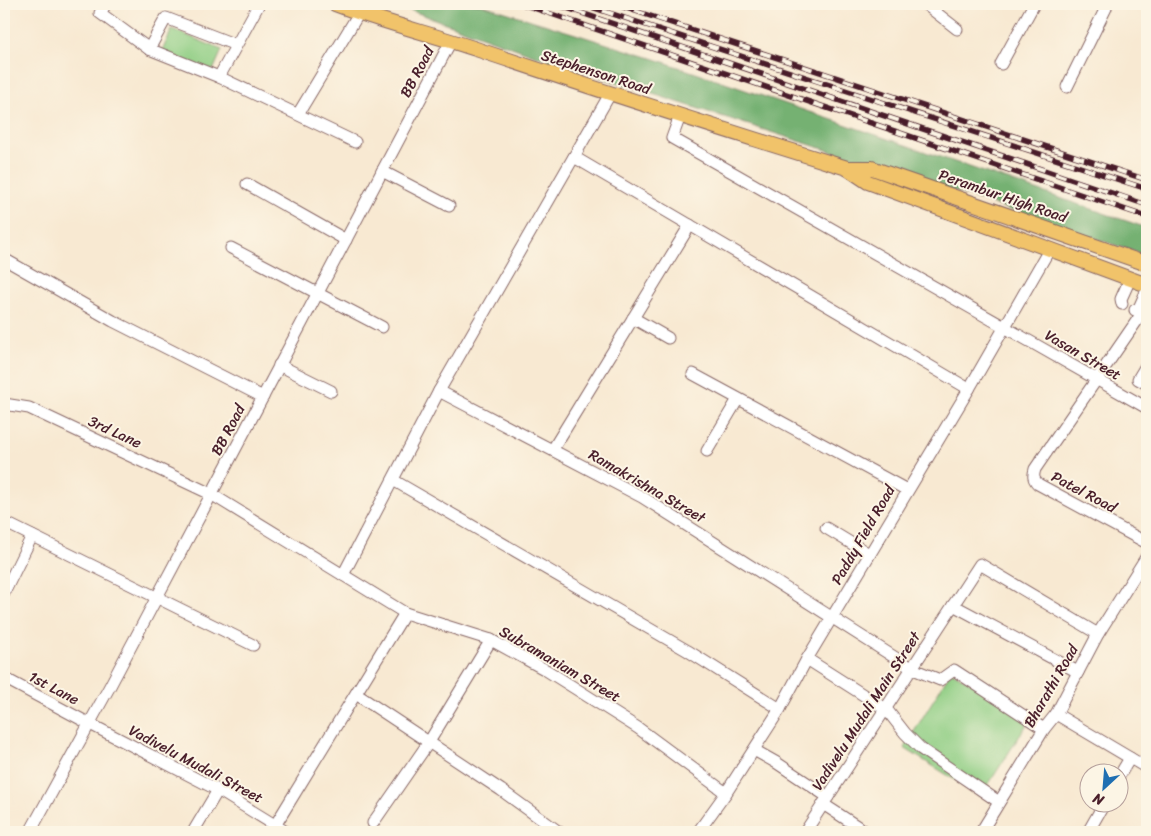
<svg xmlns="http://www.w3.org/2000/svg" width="1151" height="836" font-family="Sriracha,sans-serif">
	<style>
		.green { fill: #90ce84; stroke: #6d7658 }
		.forest { fill: #74b172; stroke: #5f684e }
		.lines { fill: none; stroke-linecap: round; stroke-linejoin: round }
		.minor-casing { stroke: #876665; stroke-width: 13 }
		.major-casing { stroke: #876665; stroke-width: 16 }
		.minor { stroke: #fff; stroke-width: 11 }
		.major { stroke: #f1c36a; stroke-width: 14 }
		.rail-casing { stroke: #4a1f2b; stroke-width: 5.5 }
		.rail { stroke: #fcf5e5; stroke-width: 4; stroke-dasharray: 11; stroke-linecap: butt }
		.labels { text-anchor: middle; stroke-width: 4; stroke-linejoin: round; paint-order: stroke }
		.street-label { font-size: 15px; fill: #4a1f2b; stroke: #fcf5e5 }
	</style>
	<rect width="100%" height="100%" fill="#fcf5e5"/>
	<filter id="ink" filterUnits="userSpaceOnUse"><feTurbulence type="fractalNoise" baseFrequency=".02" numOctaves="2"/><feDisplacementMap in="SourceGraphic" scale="10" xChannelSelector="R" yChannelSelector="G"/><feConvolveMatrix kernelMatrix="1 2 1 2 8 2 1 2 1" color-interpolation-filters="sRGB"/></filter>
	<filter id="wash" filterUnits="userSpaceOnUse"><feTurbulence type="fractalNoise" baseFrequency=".0096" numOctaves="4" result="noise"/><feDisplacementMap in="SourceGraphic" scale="20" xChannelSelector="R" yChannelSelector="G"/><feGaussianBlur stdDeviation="1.12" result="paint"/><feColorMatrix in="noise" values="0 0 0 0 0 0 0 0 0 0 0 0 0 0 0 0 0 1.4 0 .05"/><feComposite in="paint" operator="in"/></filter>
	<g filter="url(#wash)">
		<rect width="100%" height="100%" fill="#f8e9d2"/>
		<g class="green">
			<path d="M172,29L222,50L212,73L162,51Z"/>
			<path d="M951,671L1031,718L981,796L904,748Z"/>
		</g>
		<path class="forest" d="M393,4H480L655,59L1147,228V256L948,189L553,62Z"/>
	</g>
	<g filter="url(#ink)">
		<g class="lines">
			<defs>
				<g id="minor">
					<path d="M106,4L100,13L149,49L219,77L355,142"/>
					<path d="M925,4L957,29"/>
					<path d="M149,49L166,18L236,45"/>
					<path d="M1001,64L1034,4"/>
					<path d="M219,77L259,4"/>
					<path d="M1067,87L1106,8V4"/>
					<path d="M298,114L359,13"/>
					<path d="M680,116L672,138L1147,408"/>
					<path d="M574,157L969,389"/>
					<path d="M382,171L449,206"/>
					<path d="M247,184L346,240"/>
					<path d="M231,248L382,327"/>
					<path d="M4,259L113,321L263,397"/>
					<path d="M1122,304L1121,299L1130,279"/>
					<path d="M1147,306L1035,469C1033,476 1033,479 1038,484L1147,543"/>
					<path d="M1135,310L1139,308L1147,290"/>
					<path d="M633,318L668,338"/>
					<path d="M1147,364L1138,379L1147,384"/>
					<path d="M279,365L331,391"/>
					<path d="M693,374L907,490"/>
					<path d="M439,391L642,497L913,669L940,680L954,670L1044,729"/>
					<path d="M4,404L29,408L211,494L405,613L491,640L546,670L638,728L726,793"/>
					<path d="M553,449L690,225"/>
					<path d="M707,451L738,399"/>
					<path d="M393,480L688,651L780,709"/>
					<path d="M4,522L253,645"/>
					<path d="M826,528L869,554"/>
					<path d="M343,575L439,391L610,94"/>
					<path d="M4,593L32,536"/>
					<path d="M953,605L1078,672"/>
					<path d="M807,659L887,710L905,733L921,749L999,802"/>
					<path d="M4,678L90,724L218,790L286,832"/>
					<path d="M356,694L501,790L559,832"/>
					<path d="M1056,714L1147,768"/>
					<path d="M754,750L777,763L828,797"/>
					<path d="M1118,778L1130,758"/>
					<path d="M823,804L866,832"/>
					<path d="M373,823L429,742L491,640"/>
					<path d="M276,824L405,613"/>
					<path d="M30,832L110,686L451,41"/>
					<path d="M193,832L218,790"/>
					<path d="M698,832L726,793L780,709L807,659L969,389L1049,250"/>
					<path d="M805,832L980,564L1098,634"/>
					<path d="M981,832L1044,729L1056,714L1098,634L1147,556"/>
					<path d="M1088,832L1104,804"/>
				</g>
				<g id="major">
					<path d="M335,4C382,22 431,34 479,50C601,91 724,130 847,168L868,182L1147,285"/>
					<path d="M847,168H872L1147,264"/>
				</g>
			</defs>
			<use href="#minor" class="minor-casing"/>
			<use href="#major" class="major-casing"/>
			<use href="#minor" class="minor"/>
			<use href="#major" class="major"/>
			<defs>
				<g id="rail">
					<path d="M522,4L1147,217"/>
					<path d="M555,4L1147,205"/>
					<path d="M582,4L1147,189"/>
					<path d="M614,4L1147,180"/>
				</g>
			</defs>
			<use href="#rail" class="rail-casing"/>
			<use href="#rail" class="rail"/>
		</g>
	</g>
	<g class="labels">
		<g class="street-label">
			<text transform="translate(417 72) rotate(-62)" y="5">BB Road</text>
			<text transform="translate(596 72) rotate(18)" y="5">Stephenson Road</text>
			<text transform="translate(1003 196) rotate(19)" y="5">Perambur High Road</text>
			<text transform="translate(1083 355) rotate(30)" y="5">Vasan Street</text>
			<text transform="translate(228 430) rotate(-62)" y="5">BB Road</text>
			<text transform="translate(115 432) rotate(25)" y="5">3rd Lane</text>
			<text transform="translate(647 486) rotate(30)" y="5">Ramakrishna Street</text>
			<text transform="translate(1084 492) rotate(28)" y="5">Patel Road</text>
			<text transform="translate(863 535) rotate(-60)" y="5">Paddy Field Road</text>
			<text transform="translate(560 664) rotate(30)" y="5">Subramaniam Street</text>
			<text transform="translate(1051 686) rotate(-60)" y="5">Bharathi Road</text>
			<text transform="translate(54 688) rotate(28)" y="5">1st Lane</text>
			<text transform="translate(866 711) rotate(-57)" y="5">Vadivelu Mudali Main Street</text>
			<text transform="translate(196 764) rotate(28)" y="5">Vadivelu Mudali Street</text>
		</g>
	</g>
	<rect width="1151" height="836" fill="none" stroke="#fcf5e5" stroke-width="20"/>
	<g transform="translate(1104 788) rotate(206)"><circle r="24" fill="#fcf5e5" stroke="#b59f9b"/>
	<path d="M0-4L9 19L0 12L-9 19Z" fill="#1f6fb2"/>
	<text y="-8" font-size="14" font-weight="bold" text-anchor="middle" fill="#4a1f2b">N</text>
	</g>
</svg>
